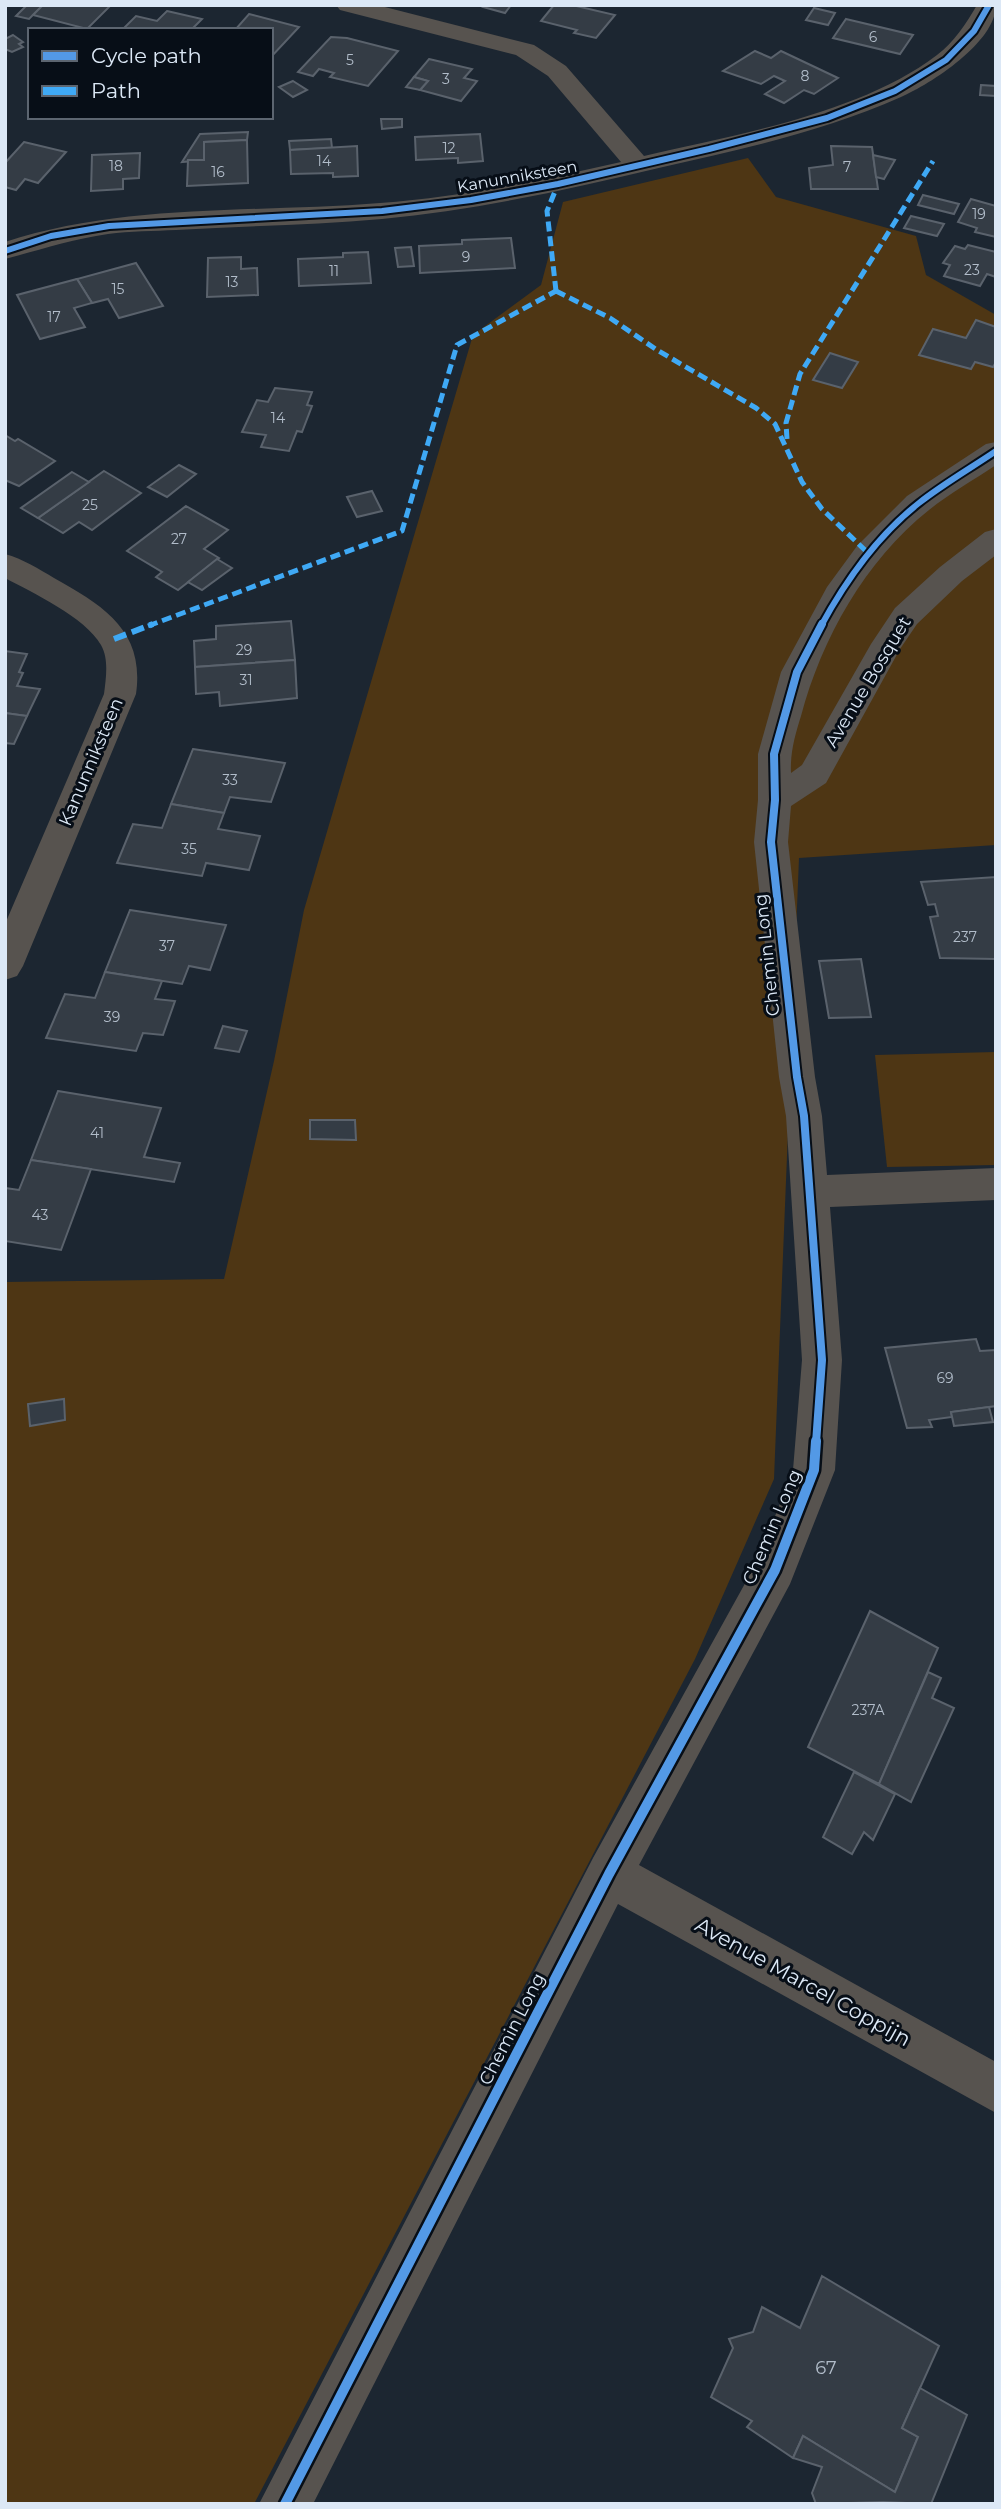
<svg xmlns="http://www.w3.org/2000/svg" width="1001" height="2509" font-family="Montserrat,sans-serif">
	<style>
		.green { fill: #4e3614 }
		.building { fill: #343c45; stroke: #5a626c; stroke-width: 2 }
		.lines { fill: none; stroke-linecap: round; stroke-linejoin: round }
		.minor { fill: #57534f; fill-rule: evenodd }
		.quiet-far1 { stroke: #3fa9f5; stroke-width: 5; stroke-dasharray: 10 5; stroke-linecap: butt }
		.quiet { stroke: #3fa9f5; stroke-width: 6; stroke-dasharray: 13 6; stroke-linecap: butt }
		.cycleway-far2-casing { stroke: #070e17; stroke-width: 10 }
		.cycleway-far1-casing { stroke: #070e17; stroke-width: 12 }
		.cycleway-casing { stroke: #070e17; stroke-width: 15 }
		.cycleway-far2 { stroke: #5399e6; stroke-width: 6 }
		.cycleway-far1 { stroke: #5399e6; stroke-width: 8 }
		.cycleway { stroke: #5399e6; stroke-width: 10 }
		.labels { text-anchor: middle; stroke-width: 6; stroke-linejoin: round; paint-order: stroke }
		.number-label { font-size: 14px; fill: #b2bdca }
		.far-street-label { font-size: 16px; fill: #dce8f6; stroke: #070e17 }
		.street-label { font-size: 18px; fill: #dce8f6; stroke: #070e17 }
		.near-number-label { font-size: 18px; fill: #b2bdca }
		.near-street-label { font-size: 21px; fill: #dce8f6; stroke: #070e17 }
	</style>
	<rect width="100%" height="100%" fill="#1c2631"/>
	<g class="green">
		<path d="M748,158L776,197L916,236L926,275L996,315V845L799,858L774,1479L695,1659L254,2504H5V1282L224,1279L274,1061L304,910L473,335L541,285L563,202Z"/>
		<path d="M996,1052V1165L887,1167L875,1055Z"/>
	</g>
	<g class="building">
		<path d="M27,5H43L29,19L16,16Z"/>
		<path d="M43,5H111L87,29L33,15Z"/>
		<path d="M485,5H511L505,13L483,7Z"/>
		<path d="M554,5H572L615,15L596,38L574,33L577,30L541,21Z"/>
		<path d="M814,8L835,13L828,25L806,20Z"/>
		<path d="M167,11L202,19L191,30H122L136,16L157,21Z"/>
		<path d="M249,14L299,27L271,57V30H235Z"/>
		<path d="M846,19L913,35L900,54L833,38Z"/>
		<path d="M13,35L23,42L19,44L23,47L12,52L5,49V39Z"/>
		<path d="M331,37L347,38L398,51L368,86L330,77L334,73L319,69L313,76L298,72Z"/>
		<path d="M755,51L771,58L781,51L838,78L814,94L804,90L784,103L765,94L785,81L774,76L761,84L723,71Z"/>
		<path d="M429,59L472,69L464,78L477,81L461,101L420,90L428,81L414,77Z"/>
		<path d="M414,77L428,81L420,90L406,87Z"/>
		<path d="M293,81L307,90L293,97L279,87Z"/>
		<path d="M981,85L996,86V96L980,95Z"/>
		<path d="M381,119H402V127L382,129Z"/>
		<path d="M248,132L247,140L204,142V160L182,162L200,134Z"/>
		<path d="M480,134L483,161L458,163V158L416,160L415,137Z"/>
		<path d="M331,139L332,148L290,150L289,141Z"/>
		<path d="M247,140L248,183L187,186L188,160H204V142Z"/>
		<path d="M24,142L66,152L38,183L25,179L16,190L5,187V163Z"/>
		<path d="M357,146L358,176L333,177V173L291,174L290,150Z"/>
		<path d="M831,146L872,147L878,189H811L809,168L833,165Z"/>
		<path d="M140,153L139,178L123,179V189L91,191L92,155Z"/>
		<path d="M873,155L895,160L884,179L876,177Z"/>
		<path d="M923,195L959,204L954,214L918,205Z"/>
		<path d="M971,199L996,206V237L975,232L977,228L958,222Z"/>
		<path d="M911,216L944,224L937,236L904,228Z"/>
		<path d="M511,238L515,268L420,273L419,246L462,244V240Z"/>
		<path d="M968,245L996,252V277L987,274L980,286L944,276L950,265L943,263L955,246L965,249Z"/>
		<path d="M411,247L414,266L398,267L395,248Z"/>
		<path d="M368,252L371,283L299,286L298,259L343,257V253Z"/>
		<path d="M241,257V269L257,268L258,295L207,297L208,258Z"/>
		<path d="M136,263L163,306L119,318L108,299L92,303L77,279Z"/>
		<path d="M77,279L92,303L74,308L85,327L40,339L17,295Z"/>
		<path d="M976,320L996,327V362L993,367L975,362L971,369L919,355L933,329L966,338Z"/>
		<path d="M830,353L858,362L842,388L813,380Z"/>
		<path d="M275,388L312,392L307,405L312,406L302,432L297,431L289,451L261,447L266,435L242,432L257,400L268,402Z"/>
		<path d="M5,435L15,441L18,439L55,461L19,486L5,480Z"/>
		<path d="M179,465L196,474L167,497L148,487Z"/>
		<path d="M104,471L141,493L92,530L79,522L63,533L38,518Z"/>
		<path d="M72,472L89,482L38,518L21,508Z"/>
		<path d="M372,491L382,511L357,517L347,497Z"/>
		<path d="M186,506L228,530L204,549L219,558L178,590L156,577L162,572L127,551Z"/>
		<path d="M217,559L232,568L202,590L188,582Z"/>
		<path d="M291,621L295,660L195,667L194,641L216,639V626Z"/>
		<path d="M5,651L27,654L19,672L23,673L17,686L40,689L27,716L5,713Z"/>
		<path d="M295,660L297,698L220,706L219,692L196,694L195,667Z"/>
		<path d="M5,713L27,716L14,744L5,743Z"/>
		<path d="M193,749L285,763L271,802L230,797L224,813L171,804Z"/>
		<path d="M171,804L224,813L218,829L260,836L249,870L206,863L202,876L117,863L133,824L162,828Z"/>
		<path d="M996,877V959L940,958L930,917L938,916L935,904L928,905L921,882Z"/>
		<path d="M130,910L226,925L210,970L189,966L182,984L105,972Z"/>
		<path d="M861,959L871,1017L829,1018L819,961Z"/>
		<path d="M105,972L162,981L155,999L175,1001L163,1035L143,1033L136,1051L46,1038L65,994L95,998Z"/>
		<path d="M223,1026L247,1031L239,1052L215,1048Z"/>
		<path d="M58,1091L161,1108L144,1157L180,1163L174,1182L31,1160Z"/>
		<path d="M310,1120H355L356,1140L310,1139Z"/>
		<path d="M31,1160L91,1169L61,1250L5,1241V1188L19,1190Z"/>
		<path d="M976,1339L980,1351L996,1350V1406L951,1412L952,1417L929,1420L932,1427L907,1428L885,1348Z"/>
		<path d="M64,1399L65,1420L30,1426L28,1404Z"/>
		<path d="M989,1407L993,1422L954,1426L951,1412Z"/>
		<path d="M870,1611L938,1648L879,1784L808,1747Z"/>
		<path d="M928,1672L941,1678L932,1698L954,1708L911,1802L879,1784Z"/>
		<path d="M854,1772L895,1794L873,1840L864,1832L852,1854L823,1837Z"/>
		<path d="M822,2276L939,2346L902,2428L918,2437L895,2492L803,2436L793,2458L747,2427L752,2421L711,2397L733,2348L729,2339L753,2332L762,2307L800,2328Z"/>
		<path d="M920,2388L967,2415L931,2504L883,2502L816,2504L812,2493L822,2467L793,2458L803,2436L895,2492L918,2437L902,2428Z"/>
	</g>
	<g class="lines">
		<g class="minor">
			<path d="M336,5H377L534,45L566,66L644,156C736,135 861,113 937,55C954,42 966,24 977,5H996C996,42 931,84 901,97C825,131 743,149 663,167C571,189 477,210 382,219C314,225 245,226 176,230C154,231 130,231 108,234C72,239 40,250 5,259V242C125,203 256,213 380,203C461,197 542,180 621,162L548,76L516,55L340,10Z"/>
			<path d="M996,442V465C974,480 950,493 929,510C865,561 822,638 801,716C795,735 790,753 791,773L802,765L871,644L895,608L940,567L985,532L996,529V555L962,581L917,624L900,649L826,783L791,806L788,842L815,1077L822,1116L827,1175L996,1168V1200L830,1207L842,1360L835,1470L790,1584L639,1865L996,2062V2113L618,1904L313,2504H259L593,1858L758,1560L793,1470L802,1360L786,1116L779,1077L754,842L758,800V754L781,672L827,587L857,546L907,496L986,444Z"/>
			<path d="M5,554C23,559 39,569 54,578C104,606 145,631 136,694L23,966L17,976L5,980V924L104,694C106,678 109,659 101,645C85,617 33,593 5,578Z"/>
		</g>
		<g class="quiet-far1">
			<path d="M556,291L610,318L657,350L756,408L775,424L802,482L822,509L868,553"/>
			<path d="M556,291L547,211L558,184"/>
			<path d="M787,439L786,423L800,374L933,161"/>
			<path d="M148,626L402,531L457,345L556,291"/>
		</g>
		<path class="quiet" d="M114,639L153,624"/>
		<defs>
			<g id="cycleway-far2">
				<path d="M5,251L51,236L109,226L382,211L471,200L558,184L709,149L827,118L895,91L946,60L974,31L989,5"/>
				<path d="M821,626C846,580 877,536 919,503C943,484 971,468 996,451"/>
			</g>
			<path id="cycleway-far1" d="M816,1443L822,1360L804,1116L797,1077L771,842L775,800L774,754L797,672L822,624"/>
			<path id="cycleway" d="M285,2504L609,1874L775,1570L814,1470L816,1441"/>
		</defs>
		<use href="#cycleway-far2" class="cycleway-far2-casing"/>
		<use href="#cycleway-far1" class="cycleway-far1-casing"/>
		<use href="#cycleway" class="cycleway-casing"/>
		<use href="#cycleway-far2" class="cycleway-far2"/>
		<use href="#cycleway-far1" class="cycleway-far1"/>
		<use href="#cycleway" class="cycleway"/>
	</g>
	<g class="labels">
		<g class="number-label">
			<text x="873" y="42">6</text>
			<text x="350" y="65">5</text>
			<text x="805" y="81">8</text>
			<text x="446" y="84">3</text>
			<text x="449" y="153">12</text>
			<text x="324" y="166">14</text>
			<text x="116" y="171">18</text>
			<text x="847" y="172">7</text>
			<text x="218" y="177">16</text>
			<text x="979" y="219">19</text>
			<text x="466" y="262">9</text>
			<text x="972" y="275">23</text>
			<text x="334" y="276">11</text>
			<text x="232" y="287">13</text>
			<text x="118" y="294">15</text>
			<text x="54" y="322">17</text>
			<text x="278" y="423">14</text>
			<text x="90" y="510">25</text>
			<text x="179" y="544">27</text>
			<text x="244" y="655">29</text>
			<text x="246" y="685">31</text>
			<text x="230" y="785">33</text>
			<text x="189" y="854">35</text>
			<text x="965" y="942">237</text>
			<text x="167" y="951">37</text>
			<text x="112" y="1022">39</text>
			<text x="97" y="1138">41</text>
			<text x="40" y="1220">43</text>
			<text x="945" y="1383">69</text>
			<text x="868" y="1715">237A</text>
		</g>
		<g class="far-street-label">
			<text transform="translate(517 176) rotate(-10)" y="6">Kanunniksteen</text>
		</g>
		<g class="street-label">
			<text transform="translate(868 682) rotate(-59)" y="6">Avenue Bosquet</text>
			<text transform="translate(91 762) rotate(-67)" y="6">Kanunniksteen</text>
			<text transform="translate(767 955) rotate(-96)" y="6">Chemin Long</text>
			<text transform="translate(772 1527) rotate(-67)" y="6">Chemin Long</text>
			<text transform="translate(512 2029) rotate(-63)" y="6">Chemin Long</text>
		</g>
		<g class="near-number-label">
			<text x="826" y="2374">67</text>
		</g>
		<g class="near-street-label">
			<text transform="translate(803 1982) rotate(29)" y="7">Avenue Marcel Coppijn</text>
		</g>
	</g>
	<rect width="1001" height="2509" fill="none" stroke="#dce8f6" stroke-width="14"/>
	<rect x="28" y="28" width="245" height="91" fill="#070e17" stroke="#5c6570" stroke-width="2"/>
	<rect x="42" y="51" width="35" height="10" fill="#5399e6" stroke="#5c6570" stroke-width="2"/>
	<text x="91" y="63" font-size="21" fill="#dce8f6">Cycle path</text>
	<rect x="42" y="86" width="35" height="10" fill="#3fa9f5" stroke="#5c6570" stroke-width="2"/>
	<text x="91" y="98" font-size="21" fill="#dce8f6">Path</text>
</svg>
